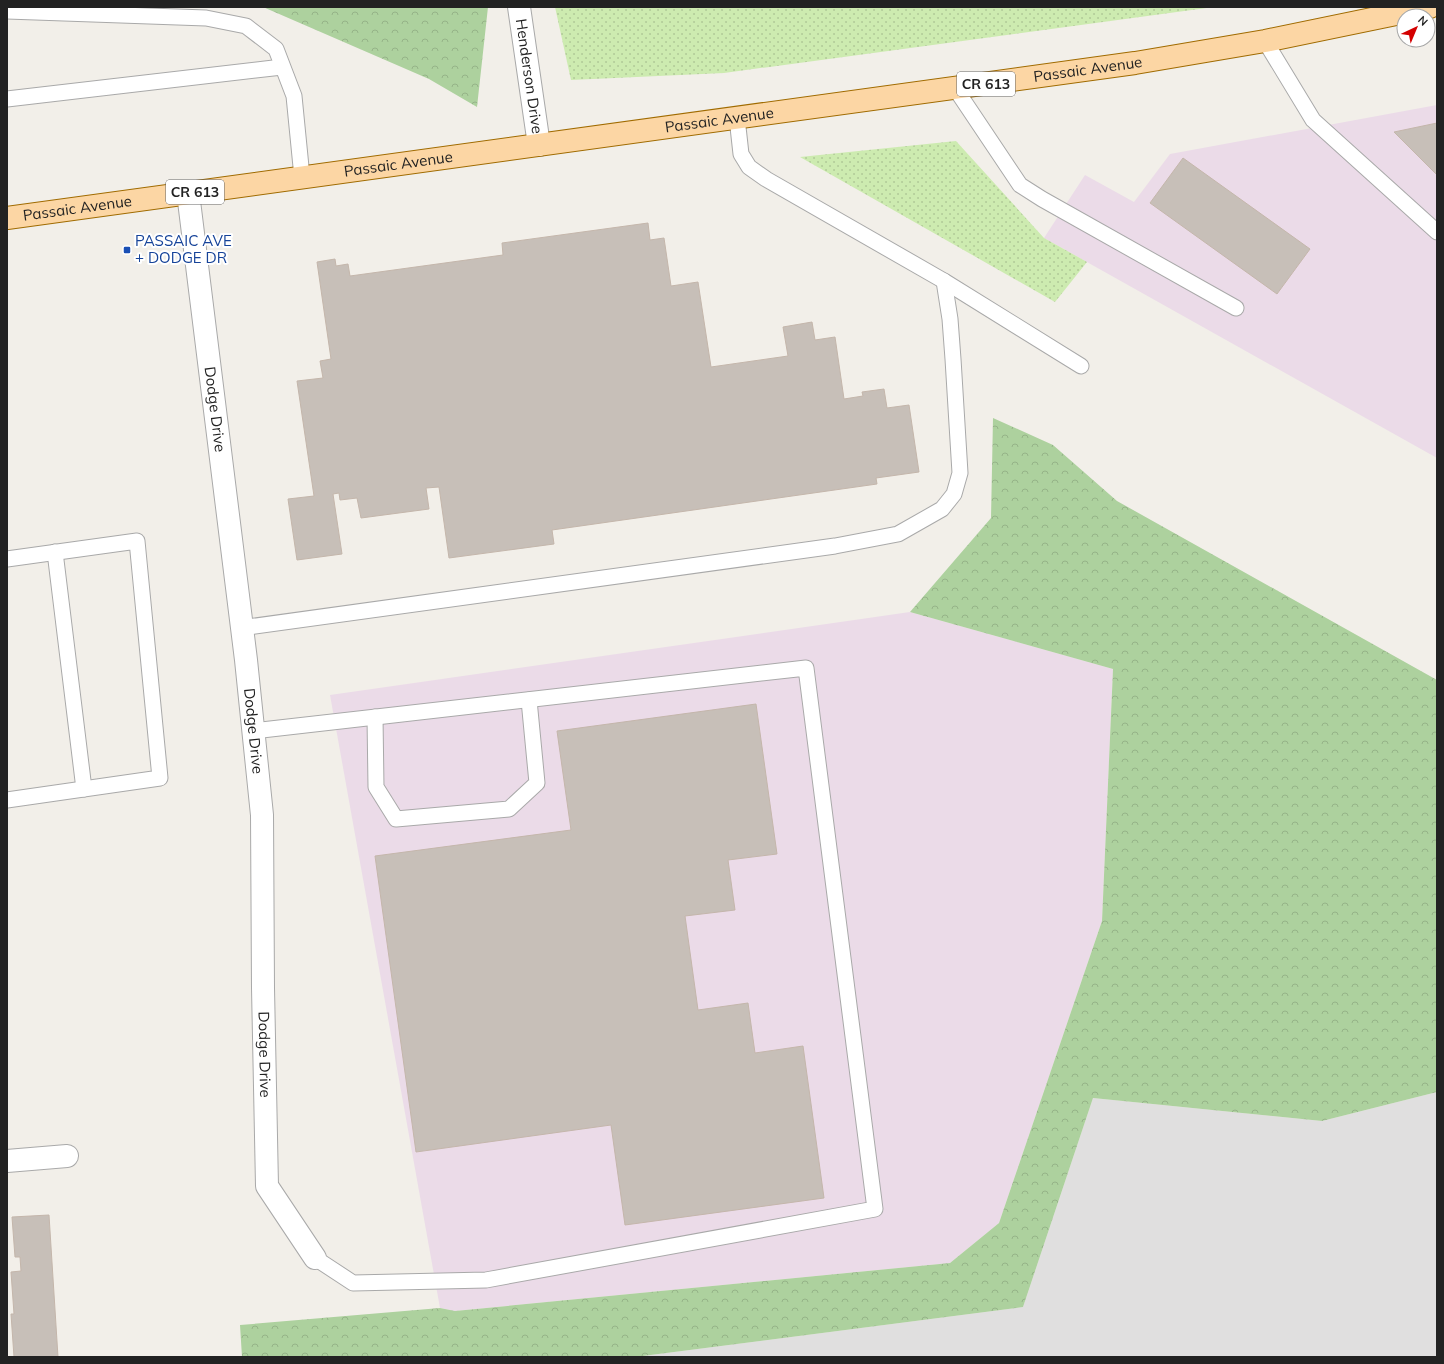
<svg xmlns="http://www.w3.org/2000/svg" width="1444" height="1364" font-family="Mulish,sans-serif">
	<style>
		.residential { fill: #e0dfdf }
		.industrial { fill: #ebdbe8 }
		.grass { fill: url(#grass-dots) }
		.forest { fill: url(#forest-crowns) }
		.building { fill: #c7bfb8; stroke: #c4b6ab }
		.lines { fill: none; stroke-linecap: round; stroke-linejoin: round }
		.service-casing { stroke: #a9a9a9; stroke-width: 17 }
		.minor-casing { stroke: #a9a9a9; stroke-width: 24 }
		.primary-casing { stroke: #a06b00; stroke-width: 24 }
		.service { stroke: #fff; stroke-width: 15 }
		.minor { stroke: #fff; stroke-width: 22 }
		.primary { stroke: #fcd6a4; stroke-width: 22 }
		.transit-dot { fill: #1a4fb4; stroke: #fff; stroke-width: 1.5 }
		.labels { text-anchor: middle; stroke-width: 4; stroke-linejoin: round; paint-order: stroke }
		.shield { fill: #fff; stroke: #646464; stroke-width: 1 }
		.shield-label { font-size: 14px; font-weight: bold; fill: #222 }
		.street-label { font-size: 15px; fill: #222; stroke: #fff }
		.transit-label { font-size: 15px; fill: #164399; stroke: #fff; text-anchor: start }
	</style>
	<defs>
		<pattern id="grass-dots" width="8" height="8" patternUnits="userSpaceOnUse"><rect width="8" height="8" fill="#cdebb0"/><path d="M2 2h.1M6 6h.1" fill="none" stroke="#b0c997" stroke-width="1.8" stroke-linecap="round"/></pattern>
		<pattern id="forest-crowns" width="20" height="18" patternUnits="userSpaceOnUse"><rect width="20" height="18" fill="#add19e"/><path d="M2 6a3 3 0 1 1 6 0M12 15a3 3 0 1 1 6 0" fill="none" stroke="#95b388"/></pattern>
	</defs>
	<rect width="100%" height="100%" fill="#f2efe9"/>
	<path class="residential" d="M1437,1092V1357H635L1023,1307L1093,1098L1322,1121Z"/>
	<g class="industrial">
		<path d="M1437,105V458L1044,238L1085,175L1134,202L1170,154Z"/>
		<path d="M910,612L1113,669L1102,921L999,1223L950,1263L455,1311L440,1308L330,695Z"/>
	</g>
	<g class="grass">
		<path d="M555,7H1214L724,73L571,80Z"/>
		<path d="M956,141L1044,238L1087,262L1055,302L800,157Z"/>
	</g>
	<g class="forest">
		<path d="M263,7H488L477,107L429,79Z"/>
		<path d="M993,418L1053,445L1117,501L1437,680V1092L1322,1121L1093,1098L1023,1307L635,1357H242L240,1325L440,1308L455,1311L950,1263L999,1223L1102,921L1113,669L910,612L991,518Z"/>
	</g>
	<g class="building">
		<path d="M1437,123V175L1394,132Z"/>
		<path d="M1183,158L1310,249L1277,294L1150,203Z"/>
		<path d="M648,223L650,240L664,238L671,286L698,282L711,367L788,356L783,327L812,322L815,340L835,337L844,399L863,396L862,392L884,389L887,408L909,405L919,472L876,478L877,484L552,530L554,544L449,558L439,487L426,488L429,509L361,518L357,498L340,500L339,493L333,494L342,554L297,560L288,499L314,496L297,381L323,378L320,361L331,359L317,262L335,259L336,266L348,264L350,276L503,255L502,243Z"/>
		<path d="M756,704L777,854L728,860L735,910L685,916L698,1010L748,1003L755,1053L803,1046L824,1198L625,1225L611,1125L416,1152L375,856L571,830L557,731Z"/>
		<path d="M49,1215L58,1357H14L11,1314H14L11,1272L21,1271L20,1257H15L12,1217Z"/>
	</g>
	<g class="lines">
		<defs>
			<g id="service">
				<path d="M7,11L206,18L246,26L276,49L294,96L302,177"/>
				<path d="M1265,41L1313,120L1437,232"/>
				<path d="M955,88L1020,185L1042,199L1236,308"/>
				<path d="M7,99L282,67"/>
				<path d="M737,118L741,154L749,167L766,179L944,281L1081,366"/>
				<path d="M55,552L84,789"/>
				<path d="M7,559L137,541L160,778L7,800"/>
				<path d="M241,628L835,546L898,534L942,509L954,494L960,473L953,359L950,319L944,281"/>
				<path d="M375,717L376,787L396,819L509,809L537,783L529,700"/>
				<path d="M253,731L806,668L875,1209L486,1280L353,1283L315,1258"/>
			</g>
			<g id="minor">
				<path id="s1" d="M519,7L539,145"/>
				<path id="s2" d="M188,193L246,660L262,815L263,988L267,1186L315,1258"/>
				<path d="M7,1161L67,1156"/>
			</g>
			<g id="primary">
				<path id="s3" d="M7,218L1135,63L1265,41L1430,7"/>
			</g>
		</defs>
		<use href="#service" class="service-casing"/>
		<use href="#minor" class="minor-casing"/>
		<use href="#primary" class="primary-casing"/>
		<use href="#service" class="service"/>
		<use href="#minor" class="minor"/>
		<use href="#primary" class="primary"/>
	</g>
	<rect class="transit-dot" x="123" y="246" width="8" height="8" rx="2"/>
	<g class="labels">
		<g class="shield">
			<rect x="957" y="72" width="58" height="24" rx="3"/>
			<rect x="166" y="180" width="58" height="24" rx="3"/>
		</g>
		<g class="shield-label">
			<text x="986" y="89">CR 613</text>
			<text x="195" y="197">CR 613</text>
		</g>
		<g class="street-label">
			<text dy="5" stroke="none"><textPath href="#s3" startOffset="1091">Passaic Avenue</textPath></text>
			<text dy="5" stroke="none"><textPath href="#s1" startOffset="70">Henderson Drive</textPath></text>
			<text dy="5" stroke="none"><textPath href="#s3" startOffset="719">Passaic Avenue</textPath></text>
			<text dy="5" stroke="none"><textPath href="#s3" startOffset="395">Passaic Avenue</textPath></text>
			<text dy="5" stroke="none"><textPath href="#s3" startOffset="71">Passaic Avenue</textPath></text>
			<text dy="5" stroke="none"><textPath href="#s2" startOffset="218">Dodge Drive</textPath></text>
			<text dy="5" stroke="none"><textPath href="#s2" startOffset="542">Dodge Drive</textPath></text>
			<text dy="5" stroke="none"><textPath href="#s2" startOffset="866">Dodge Drive</textPath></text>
		</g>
		<g class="transit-label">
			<text x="135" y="246">PASSAIC AVE<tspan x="135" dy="17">+ DODGE DR</tspan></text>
		</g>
	</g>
	<rect width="1444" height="1364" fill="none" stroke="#222222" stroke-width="16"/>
	<g transform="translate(1416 28) rotate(44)"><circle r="19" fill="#ffffff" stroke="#a7a7a7"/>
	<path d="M0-3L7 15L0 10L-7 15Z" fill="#d40000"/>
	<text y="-6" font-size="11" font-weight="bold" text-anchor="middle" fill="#222222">N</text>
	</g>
</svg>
